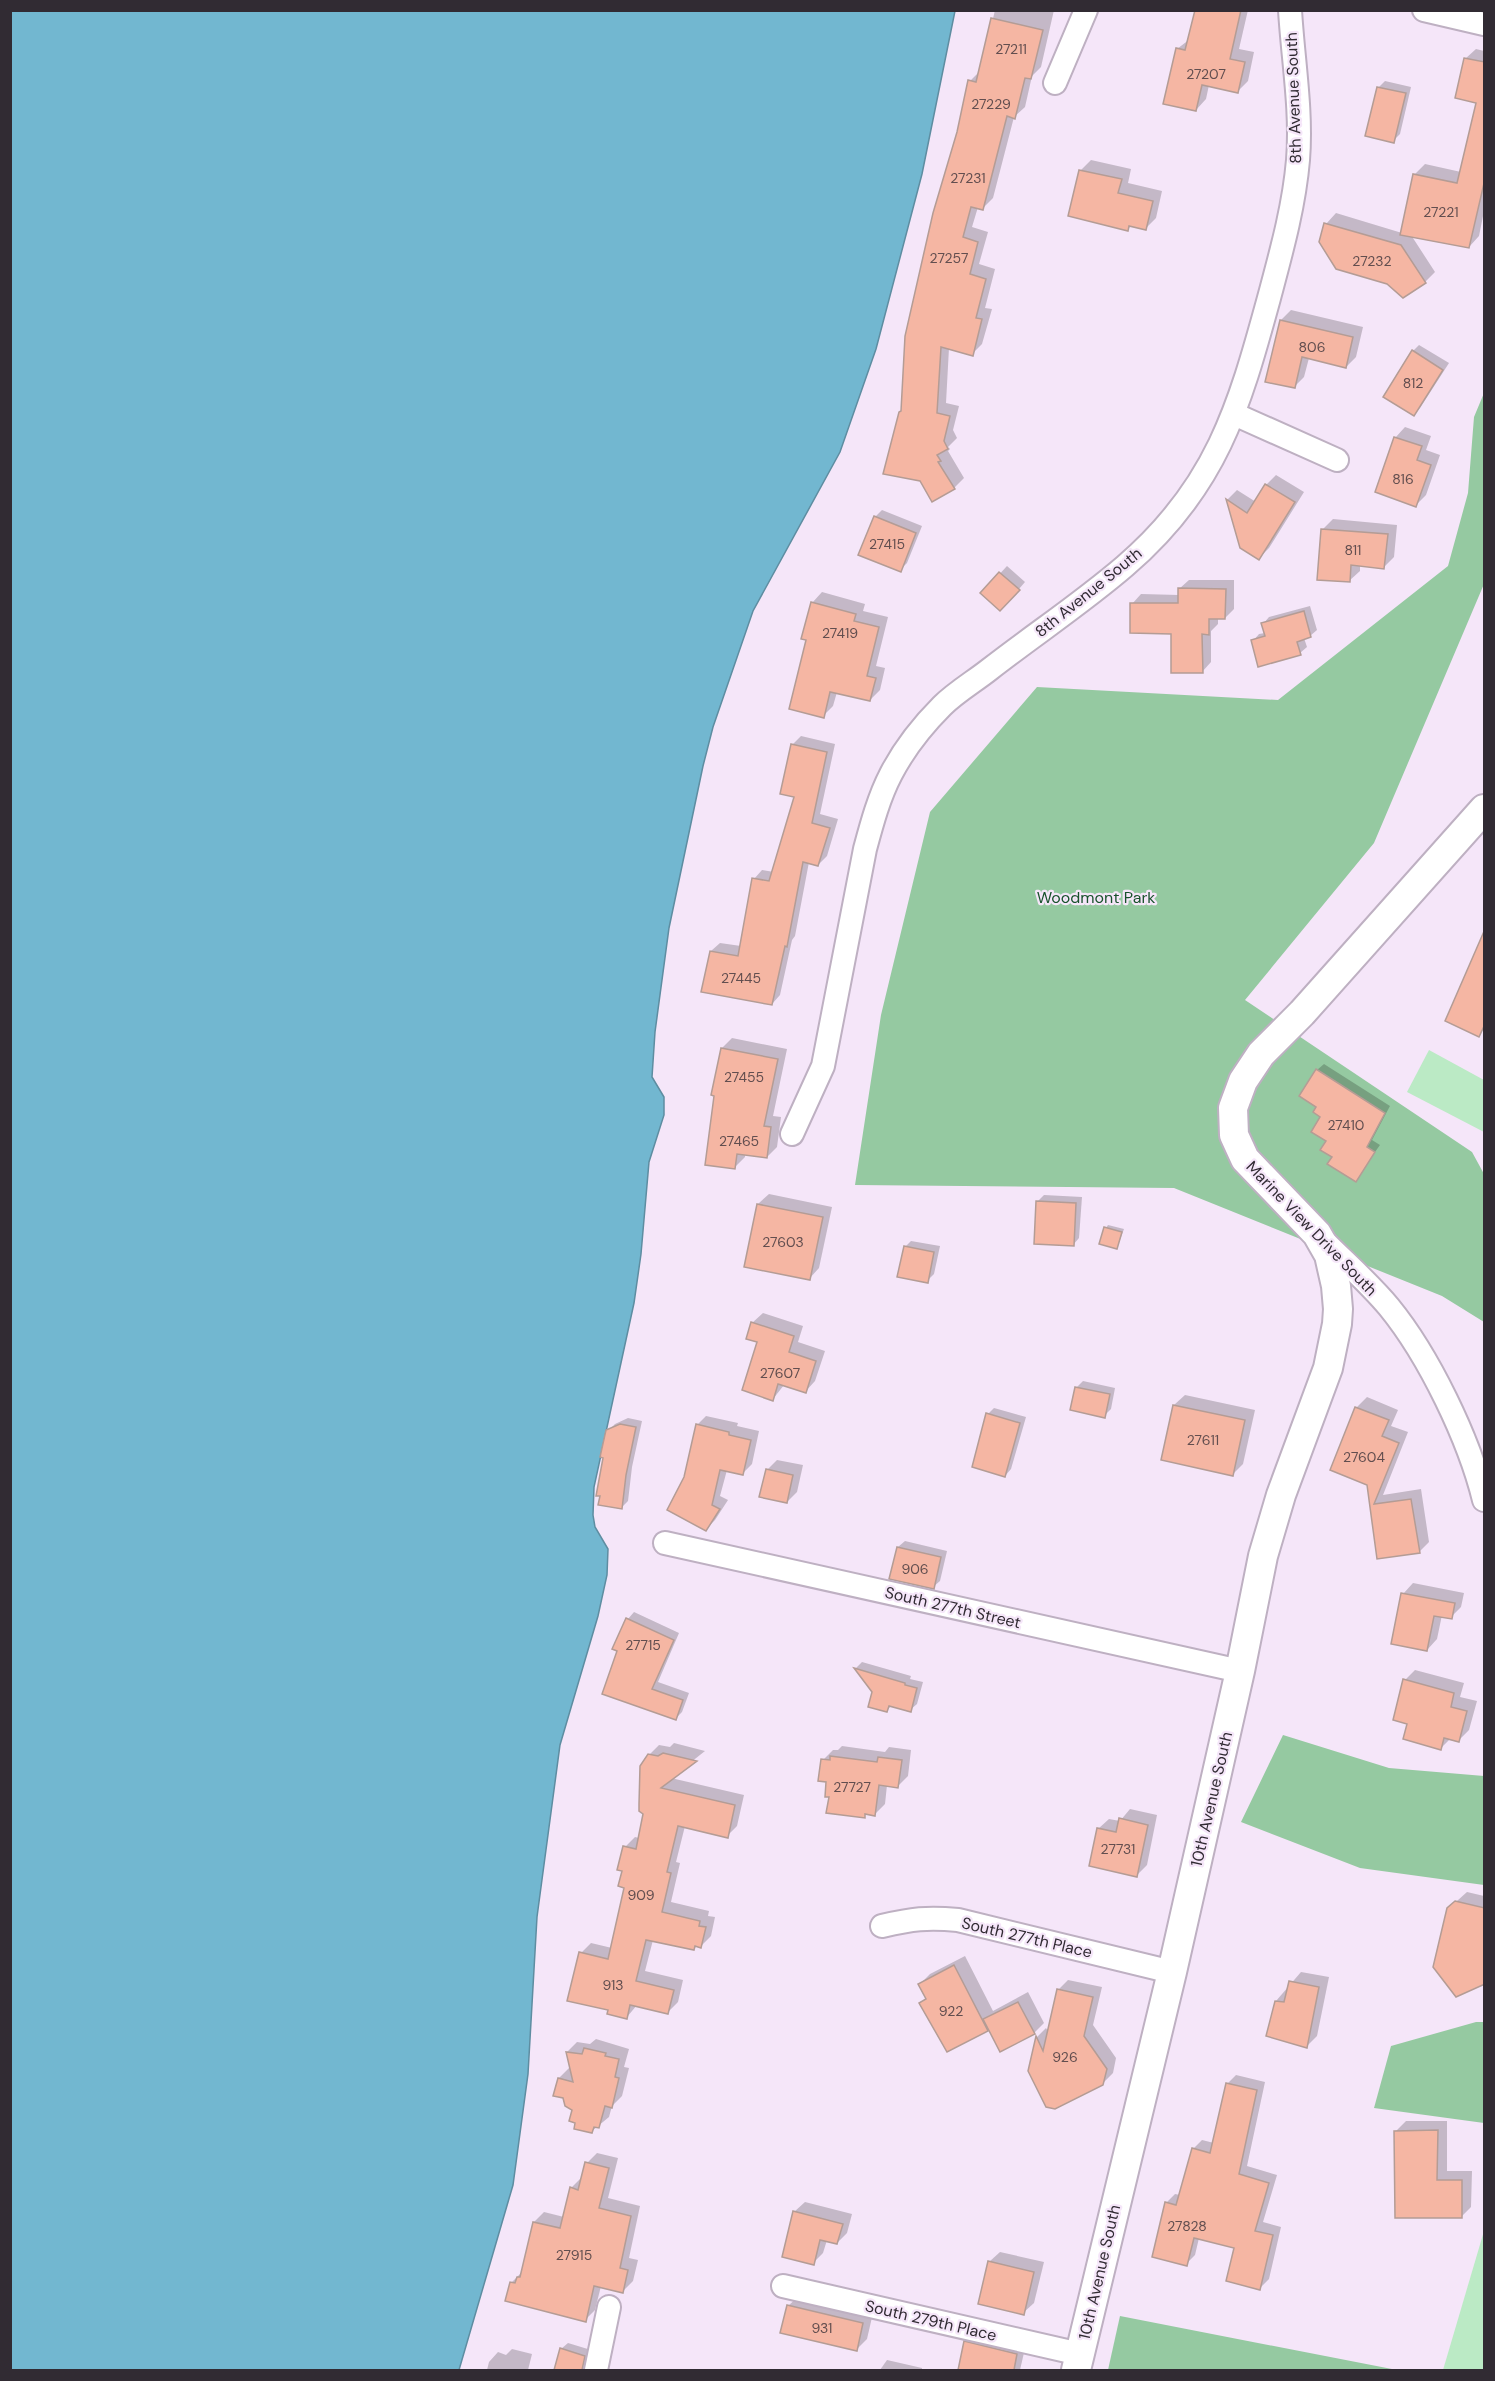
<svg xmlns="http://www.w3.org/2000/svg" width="1495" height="2381" font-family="'DM Sans',sans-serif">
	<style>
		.green { fill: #bbeac5 }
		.forest { fill: #95c9a1 }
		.water { fill: #72b7d0; stroke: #5e8da1; stroke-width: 1.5 }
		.shadow { fill: #0003 }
		.building { fill: #f5b6a3; stroke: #b49c95; stroke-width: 1.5 }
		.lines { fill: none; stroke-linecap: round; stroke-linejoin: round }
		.minor-casing { stroke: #beb0c2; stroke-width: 26 }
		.major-casing { stroke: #beb0c2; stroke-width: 32 }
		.minor { stroke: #fff; stroke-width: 22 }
		.major { stroke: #fff; stroke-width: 28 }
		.labels { text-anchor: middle; stroke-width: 4.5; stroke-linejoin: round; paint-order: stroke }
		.number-label { font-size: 14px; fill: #624e4f }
		.street-label { font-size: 16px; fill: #312b33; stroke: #f5e6f9 }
		.park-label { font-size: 16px; fill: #18522c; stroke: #f5e6f9 }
	</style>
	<rect width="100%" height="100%" fill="#f5e6f9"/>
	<g class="green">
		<path d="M1429,1050L1484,1080V1132L1407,1092Z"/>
		<path d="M1484,2231V2370H1443Z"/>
	</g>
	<g class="forest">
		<path d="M1484,393V584L1374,843L1245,1000L1472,1152L1484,1174V1322L1442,1296L1174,1188L855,1185L881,1015L930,812L1037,687L1278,700L1448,566L1468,493L1474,417Z"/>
		<path d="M1283,1735L1389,1768L1484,1776V1885L1360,1868L1241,1822Z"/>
		<path d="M1476,2022H1484V2123L1374,2108L1391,2046Z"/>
		<path d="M1120,2316L1397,2370H1108Z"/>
	</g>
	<path class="water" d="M11,10L955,11L922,174L876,349L840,452L753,611L713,727L703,766L669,928L655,1032L652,1077L664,1097V1115L649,1162L641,1254L634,1303L594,1487L593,1515L595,1527L608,1549L607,1575L598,1616L560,1745L537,1917L528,2074L513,2185L459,2370H11Z"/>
	<g class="shadow">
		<path d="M995,10H1054L1041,67L1032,76L1025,107L1014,117L993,198L983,208L978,207L972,227L988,232L979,264L995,269L985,308L992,309L982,344L972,354L949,348L946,403L959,406L953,430L957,438L948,447L950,449L948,451L964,478L954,488L903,410L970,81L981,70Z"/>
		<path d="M1196,10H1248L1239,49L1254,52L1248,81L1238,91L1209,85L1206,99L1196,110L1177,49L1190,39Z"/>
		<path d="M1476,49L1484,51V211L1479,236L1469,247L1411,235L1435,272L1425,282L1326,224L1336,213L1402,233L1415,174L1425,164L1461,172L1478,102L1465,59Z"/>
		<path d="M1385,81L1411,87L1400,134L1393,141L1378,88Z"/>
		<path d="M1091,160L1131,169L1128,183L1162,191L1156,218L1146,228L1132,225L1128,229L1070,214L1081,170Z"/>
		<path d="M1291,310L1363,327L1356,357L1346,367L1309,358L1304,377L1294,387L1281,320Z"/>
		<path d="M1419,345L1449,363L1420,408L1414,414L1413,351Z"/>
		<path d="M1405,427L1431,436L1426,450L1440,455L1426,495L1416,505L1395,438Z"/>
		<path d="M1276,475L1304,492L1269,548L1259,558L1241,547L1227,500L1237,490L1256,502L1266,485Z"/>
		<path d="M882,510L922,526L907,563L900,570L875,517Z"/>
		<path d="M1333,519L1397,525L1394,557L1384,567L1360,565V571L1349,581L1323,529Z"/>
		<path d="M1007,566L1025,582L1007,603L982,593Z"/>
		<path d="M1189,580H1234V609L1225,618H1218V624L1211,631V662L1202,672L1172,633L1132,604L1141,594L1179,595V589Z"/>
		<path d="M822,592L865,604L863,611L888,617L876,666L885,668L880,690L870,700L837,692L833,706L823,716L812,603Z"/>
		<path d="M1310,606L1317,630L1310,636L1304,638L1307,647L1300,653L1253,641L1259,634L1265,633L1263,624L1269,617Z"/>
		<path d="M801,736L835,744L820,814L838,819L827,856L818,865L809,862L795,936L792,940L780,995L772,1004L711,951L720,943L741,946L754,879L762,870L774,872L796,796L792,745Z"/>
		<path d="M732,1038L787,1049L773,1116L781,1117L777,1147L767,1157L745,1154V1157L734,1168L722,1048Z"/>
		<path d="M1324,1064L1390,1106L1372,1140L1380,1145L1355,1180L1334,1156L1318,1107L1317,1070Z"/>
		<path d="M769,1194L832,1207L819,1268L809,1279L758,1204Z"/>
		<path d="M1044,1195L1082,1197L1079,1238L1073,1245L1038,1201Z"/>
		<path d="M1108,1225L1124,1229L1117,1248L1106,1228Z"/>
		<path d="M911,1241L940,1246L934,1274L927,1281L905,1247Z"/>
		<path d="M763,1313L803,1326L798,1342L825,1351L815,1381L805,1392L784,1385L773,1399L752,1323Z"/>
		<path d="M1083,1381L1115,1388L1111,1409L1104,1416L1076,1388Z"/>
		<path d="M1185,1395L1255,1410L1243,1464L1233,1474L1174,1405Z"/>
		<path d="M1367,1397L1398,1410L1391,1426L1408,1432L1383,1495L1421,1489L1429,1542L1419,1552L1378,1558L1368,1484L1332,1470L1357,1407Z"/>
		<path d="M994,1408L1026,1417L1011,1469L1005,1476L988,1414Z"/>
		<path d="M706,1416L738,1423L737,1426L759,1431L752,1464L743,1473L727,1470L720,1496L728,1500L715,1520L706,1529L685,1478L697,1425Z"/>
		<path d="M628,1418L642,1421L632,1467L628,1501L621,1508L608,1431L615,1424Z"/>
		<path d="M777,1460L803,1465L797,1492L787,1502L767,1470Z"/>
		<path d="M905,1541L947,1551L940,1581L933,1587L898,1547Z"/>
		<path d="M1413,1583L1464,1593L1461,1607L1451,1617L1442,1615L1437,1639L1427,1650L1403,1594Z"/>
		<path d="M634,1612L679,1633L658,1682L689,1693L682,1712L675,1719L604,1693L628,1619Z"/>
		<path d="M862,1662L911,1676L910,1679L923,1682L917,1704L910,1710L892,1705L887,1710L856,1668Z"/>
		<path d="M1415,1670L1464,1683L1460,1697L1477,1701L1469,1730L1459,1740L1451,1738L1441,1748L1409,1723L1405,1680Z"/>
		<path d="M674,1743L705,1751L671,1778L744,1795L737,1826L727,1836L685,1826L676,1862L680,1863L671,1902L709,1911L708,1916L715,1917L711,1936L701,1946L697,1945L694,1949L653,1940L645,1971L683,1980L678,2002L668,2012L637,2005L627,2017L610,2009L581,1953L591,1943L612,1948L626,1887L625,1847L635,1837L639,1838L644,1814L649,1755L659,1745L670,1747Z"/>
		<path d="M842,1746L885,1752L889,1747L911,1750L908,1776L898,1786L887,1785L885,1804L875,1814L867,1813L864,1816L830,1796L823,1760L833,1750H838Z"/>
		<path d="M1130,1809L1157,1815L1147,1865L1137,1875L1098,1829L1109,1819L1120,1821Z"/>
		<path d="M1467,1892L1484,1896V1982L1448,1909Z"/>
		<path d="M965,1956L993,2011L1028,1992L1044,2023L1034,2033L989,2028L948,2050L921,2003L927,1997L920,1984L930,1974Z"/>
		<path d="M1301,1972L1329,1977L1317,2036L1307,2046L1276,2001Z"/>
		<path d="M1068,1980L1102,1987L1093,2025L1116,2058L1113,2073L1102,2084L1029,2071L1037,2037L1046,2028L1049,2033L1058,1990Z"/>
		<path d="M596,2039L629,2049L624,2067L629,2068L622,2096L612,2106L609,2117L592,2131L574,2109L559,2078L569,2068L571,2069L567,2052L577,2042L590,2044Z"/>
		<path d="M1236,2075L1265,2082L1247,2166L1277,2175L1263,2222L1281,2227L1269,2279L1260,2288L1235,2247L1199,2238L1195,2255L1186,2264L1166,2203L1175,2194L1180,2195L1193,2149L1202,2140L1214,2143L1227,2084Z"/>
		<path d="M1406,2121H1447V2171H1472L1471,2207L1461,2217L1396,2131Z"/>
		<path d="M597,2153L618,2158L608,2198L640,2206L629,2258L638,2260L633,2281L623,2291L601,2286L595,2310L585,2320L511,2283L522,2272L534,2222L544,2212L564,2217L571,2188L581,2178L587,2163Z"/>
		<path d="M805,2202L852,2214L847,2233L837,2243L827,2240L823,2253L813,2263L794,2212Z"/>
		<path d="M1000,2252L1044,2262L1034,2303L1023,2313L989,2262Z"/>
		<path d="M799,2296L873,2313L867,2339L856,2350L788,2306Z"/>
		<path d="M975,2333L1026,2344L1020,2370H959L965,2342Z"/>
		<path d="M568,2343L591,2350L586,2370L555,2369L561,2349Z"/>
		<path d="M512,2349L532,2354L528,2370H487L489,2362L498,2352L506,2355Z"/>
		<path d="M887,2360L922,2368V2370H880Z"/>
	</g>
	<g class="building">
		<path d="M1195,10H1241L1230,59L1245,62L1238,93L1202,85L1196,111L1163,104L1176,48L1185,50Z"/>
		<path d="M991,18L1043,30L1031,79L1025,78L1015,119L1007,116L983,210L971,207L963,237L978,242L970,274L986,279L976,318L982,319L973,356L941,347L937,413L950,416L944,441L948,449L937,455L941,461L938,462L955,489L932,502L920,481L883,474L899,412L901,411L905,336L933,213L957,132L968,80L976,82Z"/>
		<path d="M1464,58L1485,62V179L1469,248L1400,235L1413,174L1457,183L1476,103L1455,98Z"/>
		<path d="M1377,87L1406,93L1394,143L1365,136Z"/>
		<path d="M1079,170L1122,179L1118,193L1153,201L1146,230L1129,226L1128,231L1068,216Z"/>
		<path d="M1324,223L1401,245L1426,283L1403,298L1387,284L1336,269L1319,242Z"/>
		<path d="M1280,320L1353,337L1346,368L1302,357L1295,388L1265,382Z"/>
		<path d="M1412,350L1443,370L1414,416L1383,397Z"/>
		<path d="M1394,437L1422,446L1417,460L1431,465L1416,507L1375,492Z"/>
		<path d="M1265,484L1295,502L1259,560L1240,548L1226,499L1247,513Z"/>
		<path d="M874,516L916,533L901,572L858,555Z"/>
		<path d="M1321,529L1388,534L1384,569L1351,565L1350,582L1317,580Z"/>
		<path d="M999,572L1020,590L1000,611L980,593Z"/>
		<path d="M1178,588L1226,589L1225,619H1209V635L1202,634L1203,673H1171V634L1130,633V603H1178Z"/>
		<path d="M811,602L856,614L854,621L879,627L867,676L876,678L870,701L830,692L824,718L789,709L806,640L801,639Z"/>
		<path d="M1304,611L1311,637L1297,642L1301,655L1258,667L1251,640L1265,636L1261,623Z"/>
		<path d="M791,744L827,752L812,823L830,828L818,866L803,862L787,947L785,946L772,1005L701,992L710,951L738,956L752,878L769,881L794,797L780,794Z"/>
		<path d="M1485,929V1024L1479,1037L1445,1021Z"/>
		<path d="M721,1048L778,1059L764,1126L771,1127L767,1158L737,1154L735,1169L705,1165L714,1096L711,1095Z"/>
		<path d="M1316,1069L1385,1113L1367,1147L1375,1152L1356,1182L1327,1164L1332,1157L1320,1150L1326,1141L1311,1132L1320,1117L1313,1112L1316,1107L1299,1096Z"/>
		<path d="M1036,1201L1076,1203L1074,1246L1034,1244Z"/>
		<path d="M757,1204L823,1217L810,1280L744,1267Z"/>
		<path d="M1104,1227L1122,1232L1117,1249L1099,1244Z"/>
		<path d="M904,1246L934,1252L928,1283L897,1277Z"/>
		<path d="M751,1322L794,1336L789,1352L816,1361L806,1393L778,1384L773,1401L742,1390L757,1342L746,1339Z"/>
		<path d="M1075,1387L1110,1394L1105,1418L1070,1410Z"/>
		<path d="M1173,1405L1245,1420L1233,1476L1161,1460Z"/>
		<path d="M1355,1407L1389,1420L1382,1436L1399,1443L1374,1504L1411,1499L1420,1553L1377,1559L1367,1485L1330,1470Z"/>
		<path d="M986,1413L1020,1423L1005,1477L972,1467Z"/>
		<path d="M620,1424L636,1427L626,1475L622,1509L598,1505L600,1496H596L603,1458L600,1457L606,1430Z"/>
		<path d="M696,1424L729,1432V1435L751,1440L743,1475L720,1470L712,1505L720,1509L706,1531L667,1510L684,1477Z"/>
		<path d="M766,1469L793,1475L787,1503L759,1497Z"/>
		<path d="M897,1547L941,1557L934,1589L889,1579Z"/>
		<path d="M1401,1593L1455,1603L1452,1619L1434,1616L1427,1651L1391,1644Z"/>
		<path d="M626,1618L674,1640L652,1689L683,1700L676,1720L602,1694L617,1651L612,1649Z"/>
		<path d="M854,1668L905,1683V1685L917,1688L911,1712L889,1706L887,1712L868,1707L872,1692Z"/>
		<path d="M1403,1679L1454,1693L1451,1707L1467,1711L1459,1742L1444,1738L1441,1750L1403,1739L1407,1724L1393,1720Z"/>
		<path d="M663,1753L697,1761L661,1788L735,1805L728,1838L678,1826L667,1872L671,1873L662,1912L700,1921L699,1926L706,1927L701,1948L695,1946L694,1950L646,1940L636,1981L674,1990L668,2014L630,2005L627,2019L607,2014L608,2010L567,2001L579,1952L608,1959L624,1888L618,1886L622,1871L617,1870L623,1846L636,1849L643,1814L639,1811V1804L640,1766L648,1754L658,1756Z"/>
		<path d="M830,1756L877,1762L878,1757L902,1760L898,1788L879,1785L875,1816L865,1814V1818L826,1813L829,1797H825L826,1782L818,1781L821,1759L830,1760Z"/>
		<path d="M1119,1818L1148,1825L1137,1877L1089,1866L1097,1828L1116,1832Z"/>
		<path d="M1455,1901L1485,1908V1984L1456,1997L1433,1967L1447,1908Z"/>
		<path d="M954,1965L988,2031L947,2052L919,2003L926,1999L918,1984Z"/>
		<path d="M1289,1981L1319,1987L1307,2048L1266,2036L1275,2001L1284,2002Z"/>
		<path d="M1057,1989L1093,1997L1084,2036L1107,2069L1103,2085L1055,2109L1046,2107L1028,2071L1036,2036L1043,2051Z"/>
		<path d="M1018,2002L1035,2034L1000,2052L983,2019Z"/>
		<path d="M584,2048L606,2053L605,2056L619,2059L615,2077L619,2078L612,2108L605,2106L599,2128L594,2127L592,2133L574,2129L575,2123L569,2121L572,2110L565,2106L563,2098L553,2096L558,2078L573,2082L566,2052L582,2054Z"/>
		<path d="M1226,2083L1257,2090L1239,2174L1269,2183L1255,2231L1273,2235L1260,2290L1226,2281L1234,2248L1194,2238L1187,2266L1152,2257L1165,2202L1176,2205L1192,2148L1210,2153Z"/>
		<path d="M1438,2130L1437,2180H1462V2218H1395L1394,2131Z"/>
		<path d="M585,2162L609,2168L599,2208L631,2216L620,2268L628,2270L623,2293L594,2286L586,2322L505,2301L510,2282L515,2283L517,2277H520L533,2222L560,2228L570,2187L578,2190Z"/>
		<path d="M793,2211L843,2224L837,2244L820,2240L814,2265L782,2257Z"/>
		<path d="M988,2261L1034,2272L1024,2315L978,2304Z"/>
		<path d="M787,2305L863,2323L857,2351L780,2333Z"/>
		<path d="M964,2341L1017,2354L1014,2370H958Z"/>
		<path d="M560,2348L585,2356L582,2370H554Z"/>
	</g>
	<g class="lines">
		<defs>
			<g id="minor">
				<path d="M1424,10L1484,24"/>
				<path d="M1055,83L1086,10"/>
				<path d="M1234,414L1337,460"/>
				<path d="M792,1134L823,1066L865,849C872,823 879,797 891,774C904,749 923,725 942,706C956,692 975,681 990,669C1035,634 1082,603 1125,566C1216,488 1239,408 1269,298C1281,253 1294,207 1298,160C1302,111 1293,60 1290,10"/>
				<path d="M1325,1242C1346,1263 1370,1284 1389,1307C1429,1356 1469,1439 1484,1500"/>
				<path d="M665,1543L1240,1671"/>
				<path d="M882,1926C912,1919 927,1917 958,1920L1172,1972"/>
				<path d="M783,2286L1080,2354"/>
				<path d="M596,2370L609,2307"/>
			</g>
			<path id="major" d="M1076,2370L1172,1972L1240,1671L1263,1556L1281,1495L1328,1368L1337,1324L1338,1309L1336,1286L1329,1255L1317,1234L1245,1159L1234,1135L1233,1108L1243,1081L1261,1054L1302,1013L1484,809"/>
		</defs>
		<use href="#minor" class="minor-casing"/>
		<use href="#major" class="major-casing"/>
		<use href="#minor" class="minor"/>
		<use href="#major" class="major"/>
	</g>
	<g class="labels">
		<g class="number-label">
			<text x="1011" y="54">27211</text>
			<text x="1206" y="79">27207</text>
			<text x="991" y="109">27229</text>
			<text x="968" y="183">27231</text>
			<text x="1441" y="217">27221</text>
			<text x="949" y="263">27257</text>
			<text x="1372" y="266">27232</text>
			<text x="1312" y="352">806</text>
			<text x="1413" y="388">812</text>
			<text x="1403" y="484">816</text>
			<text x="887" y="549">27415</text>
			<text x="1353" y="555">811</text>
			<text x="840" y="638">27419</text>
			<text x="741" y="983">27445</text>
			<text x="744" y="1082">27455</text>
			<text x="1346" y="1130">27410</text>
			<text x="739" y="1146">27465</text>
			<text x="783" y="1247">27603</text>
			<text x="780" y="1378">27607</text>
			<text x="1203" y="1445">27611</text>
			<text x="1364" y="1462">27604</text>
			<text x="915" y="1574">906</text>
			<text x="643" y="1650">27715</text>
			<text x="852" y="1792">27727</text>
			<text x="1118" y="1854">27731</text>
			<text x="641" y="1900">909</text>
			<text x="613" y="1990">913</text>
			<text x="951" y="2016">922</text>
			<text x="1065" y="2062">926</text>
			<text x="1187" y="2231">27828</text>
			<text x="574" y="2260">27915</text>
			<text x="822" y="2333">931</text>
		</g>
		<g class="street-label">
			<text transform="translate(1293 98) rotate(-92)" y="6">8th Avenue South</text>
			<text transform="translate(1088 592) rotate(-39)" y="6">8th Avenue South</text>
			<text transform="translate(1312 1228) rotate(46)" y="6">Marine View Drive South</text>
			<text transform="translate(953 1607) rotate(13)" y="6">South 277th Street</text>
			<text transform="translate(1211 1799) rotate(-77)" y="6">10th Avenue South</text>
			<text transform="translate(1027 1937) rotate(13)" y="6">South 277th Place</text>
			<text transform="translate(1099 2272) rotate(-77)" y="6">10th Avenue South</text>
			<text transform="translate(931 2320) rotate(13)" y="6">South 279th Place</text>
		</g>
		<g class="park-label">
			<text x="1096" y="903">Woodmont Park</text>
		</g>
	</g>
	<rect width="1495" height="2381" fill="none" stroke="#312b33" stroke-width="24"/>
</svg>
